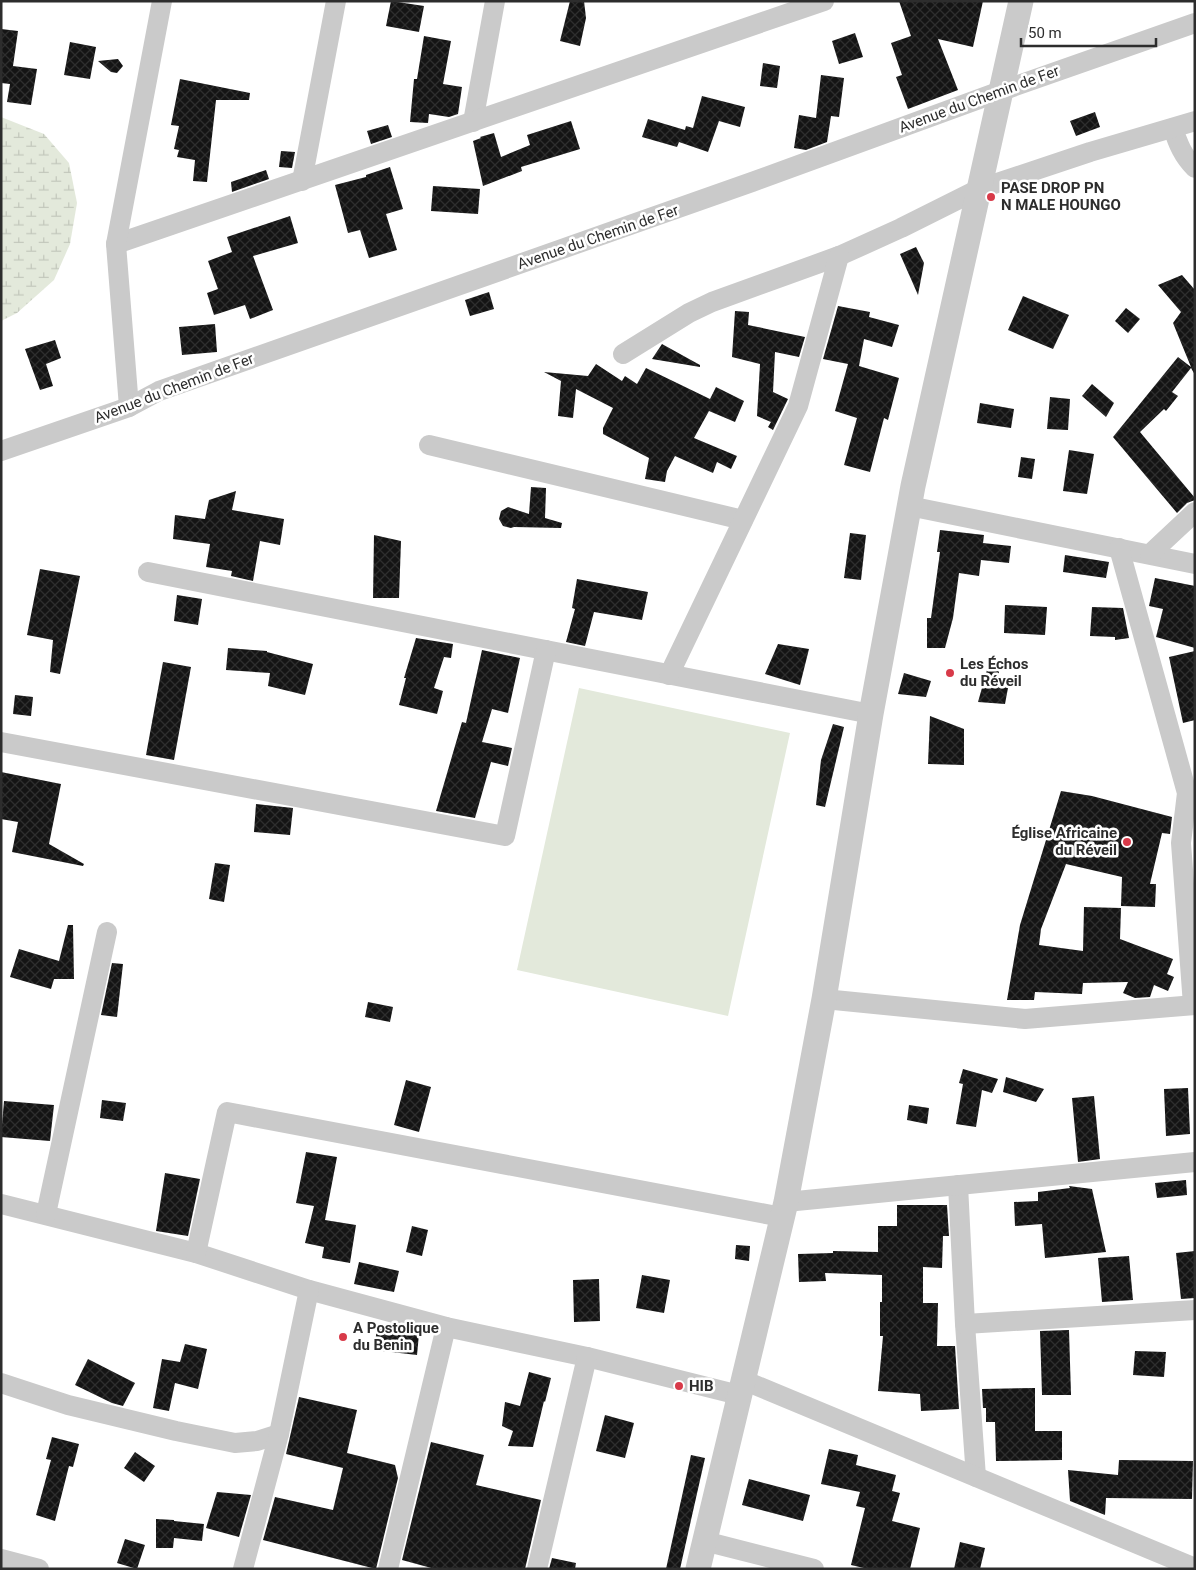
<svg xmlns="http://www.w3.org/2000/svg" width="1196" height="1570" font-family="Roboto,sans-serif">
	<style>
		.wetland { fill: url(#wetland-marsh) }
		.garden { fill: #e3e9db }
		.building { fill: url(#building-cross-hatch) }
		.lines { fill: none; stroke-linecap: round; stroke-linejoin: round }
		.minor { stroke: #cacaca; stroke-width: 20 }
		.tertiary { stroke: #cacaca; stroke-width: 25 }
		.poi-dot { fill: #d83a49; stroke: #fff; stroke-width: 2 }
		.labels { text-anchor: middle; stroke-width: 5; stroke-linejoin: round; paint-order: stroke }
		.street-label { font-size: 15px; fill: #2d2d2d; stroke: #fff }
		.poi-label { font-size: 15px; font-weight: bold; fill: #2d2d2d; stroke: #fff; text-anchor: start }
	</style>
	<defs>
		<pattern id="wetland-marsh" width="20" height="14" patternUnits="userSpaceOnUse" patternTransform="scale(1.25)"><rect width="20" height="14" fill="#e3e9db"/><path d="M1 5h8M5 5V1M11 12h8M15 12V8" fill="none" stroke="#c3c8bc"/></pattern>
		<pattern id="building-cross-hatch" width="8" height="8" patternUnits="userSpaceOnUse" patternTransform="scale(1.25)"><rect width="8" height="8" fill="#141414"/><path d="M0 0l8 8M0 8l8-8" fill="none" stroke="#2e2e2e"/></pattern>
	</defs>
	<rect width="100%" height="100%" fill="#fff"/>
	<path class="wetland" d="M1,117L44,134L69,163L77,203L70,244L54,280L17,313L1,321Z"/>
	<path class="garden" d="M579,688L790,733L728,1016L517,970Z"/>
	<g class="building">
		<path d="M391,1L424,6L419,32L386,26Z"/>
		<path d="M570,1H584L586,18L580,46L560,41Z"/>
		<path d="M899,1H983L973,47L938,39L958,90L908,109L896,77L902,75L891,43L911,36Z"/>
		<path d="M1,29L18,31L13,66L37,69L31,105L7,102L10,84L1,83Z"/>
		<path d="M855,33L863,57L839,64L832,41Z"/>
		<path d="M424,36L451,41L443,84L462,87L458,114L449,117L429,114L428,123L410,122L414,79H417Z"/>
		<path d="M70,42L96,47L90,79L64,75Z"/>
		<path d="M118,59L123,66L117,73L111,72L98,61Z"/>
		<path d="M763,63L780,66L777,88L760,86Z"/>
		<path d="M821,75L844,78L839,117L831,116L827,142L806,150L794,148L799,115L816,118Z"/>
		<path d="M180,79L250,93L249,100H216L207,182L193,181L195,160L177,157L179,150L174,149L179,126L171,125Z"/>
		<path d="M702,96L745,107L740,127L719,121L708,152L679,142L677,147L642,137L648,119L685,130L686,126L693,128Z"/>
		<path d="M1095,112L1100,127L1076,136L1070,121Z"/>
		<path d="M571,121L580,149L521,167L522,171L483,186L473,141L481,138L480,137L494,133L501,157L530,145L527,135Z"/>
		<path d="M388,125L392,137L371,144L367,131Z"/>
		<path d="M281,151L295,152L292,168L279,167Z"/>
		<path d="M390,167L403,209L386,214L397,250L369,258L360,230L348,233L335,185L366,177V175Z"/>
		<path d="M266,170L269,179L232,192L231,182Z"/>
		<path d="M433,186L480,189L478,214L431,211Z"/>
		<path d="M290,216L298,243L253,256L273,310L250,319L245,305L214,315L207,293L218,289L208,261L232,252L227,237Z"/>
		<path d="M916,247L924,263L918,295L900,254Z"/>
		<path d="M1182,275L1195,290V375L1191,368L1172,392L1178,396L1166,411L1164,409L1140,432L1195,498V500L1187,503L1177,513L1113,437L1178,357L1191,367L1173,323L1181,312L1158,285Z"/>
		<path d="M489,292L494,309L470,316L465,300Z"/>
		<path d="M1023,296L1069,315L1053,349L1008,330Z"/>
		<path d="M838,306L870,312L869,317L899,325L892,347L864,339L859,366L899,378L888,420L884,418L870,472L844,465L857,418L835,411L848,364L823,359Z"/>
		<path d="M1126,308L1140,319L1128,333L1115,321Z"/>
		<path d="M735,311L749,312L748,325L805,337L799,357L775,352L773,392L788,399L773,430L768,427L771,422L757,416L760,364L732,357Z"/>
		<path d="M215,324L217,352L182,355L179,327Z"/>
		<path d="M55,340L61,358L46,364L53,386L40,390L25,349Z"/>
		<path d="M662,344L700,365V367L652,359Z"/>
		<path d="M596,364L622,381L625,376L637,384L646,368L710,399L716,387L744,401L735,422L709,411L694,438L737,456L731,469L717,462L713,473L675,456L667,471L665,482L645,479L649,458L603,434V428L613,408L576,389L573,418L558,416L561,381L544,372L588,376Z"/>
		<path d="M1092,384L1114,403L1106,417L1082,396Z"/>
		<path d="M1050,397L1070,399L1068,430L1047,429Z"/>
		<path d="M980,403L1014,409L1011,428L977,423Z"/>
		<path d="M1069,450L1094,454L1087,494L1063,491Z"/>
		<path d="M1021,457L1035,459L1032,479L1018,477Z"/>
		<path d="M531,487L546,488L545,518L562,523L561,528L514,527L511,528L503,526L499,519L501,511L508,507L529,514Z"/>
		<path d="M236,491L232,510L284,519L280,545L260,541L253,581L231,576L232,571L206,567L210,544L173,539L175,515L205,519L209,500Z"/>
		<path d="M940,530L984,535L983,543L1011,546L1009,563L981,560L979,576L959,573L953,618L945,648H927V618H931L940,552H937Z"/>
		<path d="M850,533L866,535L861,580L844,578Z"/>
		<path d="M374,535L401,541L399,598H373Z"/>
		<path d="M1065,555L1109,562L1106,578L1063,572Z"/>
		<path d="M40,569L80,576L60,674L50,672L53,640L27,635Z"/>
		<path d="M1155,578L1195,586V648L1156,637L1163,609L1149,606Z"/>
		<path d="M577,579L648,592L642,620L594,612L585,646L566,642L575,609L572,608Z"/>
		<path d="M177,595L202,599L198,625L174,621Z"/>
		<path d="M1005,605L1047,607L1045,635L1004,633Z"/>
		<path d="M1092,607L1123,608L1129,638L1115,640V637L1090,636Z"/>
		<path d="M416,638L453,644L451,658L444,657L434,688L443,691L437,714L399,705L406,678H404Z"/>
		<path d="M778,644L809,649L800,685L765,674Z"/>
		<path d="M228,648L267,651V652L313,664L305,695L268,686L270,673L226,670Z"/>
		<path d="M482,650L520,658L508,713L492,709L482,742L512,748L508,766L491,762L475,818L436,811L462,722L466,723Z"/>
		<path d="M1195,651V720L1183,723L1169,657Z"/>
		<path d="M163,662L191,667L174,760L146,755Z"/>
		<path d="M987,670L999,671V686L1008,688L1005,704L978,702Z"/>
		<path d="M904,673L931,681L926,697L898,694Z"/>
		<path d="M15,695L33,697L31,716L13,714Z"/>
		<path d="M930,716L964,729V765L928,764Z"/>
		<path d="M833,724L844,727L825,807L816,805L821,760Z"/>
		<path d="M1,772L61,784L49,844L84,864L83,866L12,852L18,822L1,819Z"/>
		<path d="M1061,791L1092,796L1172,817L1170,834L1162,833L1150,884H1156L1155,907L1121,906L1122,877L1066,864L1041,929L1039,945L1083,951L1084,907L1121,908L1120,939L1173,959L1167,974L1174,977L1168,991L1154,985L1150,997L1135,998L1123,993L1128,982L1083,983L1082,994L1035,992L1034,1000H1007L1020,925Z"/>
		<path d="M256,804L293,808L290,835L254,832Z"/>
		<path d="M215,863L230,865L224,902L209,899Z"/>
		<path d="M68,925H73L74,979H54L51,989L10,977L19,949L59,961Z"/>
		<path d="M112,963L123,964L117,1017L101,1015Z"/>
		<path d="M368,1002L393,1007L390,1022L365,1017Z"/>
		<path d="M963,1069L998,1079L992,1093L982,1090L976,1127L956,1124L963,1084L959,1083Z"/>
		<path d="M1006,1077L1044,1089L1036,1102L1003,1092Z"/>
		<path d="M406,1080L431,1087L419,1132L394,1125Z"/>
		<path d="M1188,1088L1190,1134L1166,1136L1164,1089Z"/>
		<path d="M1094,1096L1100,1159L1078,1162L1072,1098Z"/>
		<path d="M102,1100L126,1103L123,1121L100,1118Z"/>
		<path d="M4,1101L54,1105L50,1141L1,1137Z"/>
		<path d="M909,1105L929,1108L927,1124L907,1120Z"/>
		<path d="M306,1152L337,1157L325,1220L356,1225L350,1263L322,1258L324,1247L305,1243L314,1206L296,1203Z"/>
		<path d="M165,1173L200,1179L188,1236L156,1231Z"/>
		<path d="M1186,1180L1187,1195L1157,1198L1155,1183Z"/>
		<path d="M1069,1186L1092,1189L1106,1252L1045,1258L1042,1224L1015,1226L1014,1202L1038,1201V1192L1070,1188Z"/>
		<path d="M897,1205H947L949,1236H943L942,1268L923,1267V1303H938L937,1346H955L959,1409L921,1411L920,1394L878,1391L883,1336H880V1302H882V1275L825,1273L826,1281L799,1282L798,1254L833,1253V1251L878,1252V1226H897Z"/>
		<path d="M412,1226L428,1230L422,1256L406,1252Z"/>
		<path d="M736,1245L750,1246L749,1261L735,1259Z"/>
		<path d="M1195,1251V1298L1181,1299L1176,1253Z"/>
		<path d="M1129,1256L1133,1300L1102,1302L1098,1258Z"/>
		<path d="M359,1262L399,1271L394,1292L354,1284Z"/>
		<path d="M642,1275L670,1280L664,1313L636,1308Z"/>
		<path d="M599,1279L600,1321L574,1322L573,1280Z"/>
		<path d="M377,1328L419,1334L417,1355L374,1350Z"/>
		<path d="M1069,1330L1071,1395H1042L1040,1331Z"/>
		<path d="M185,1344L207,1349L198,1389L175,1383L169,1411L153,1408L162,1359L180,1362Z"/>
		<path d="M1135,1351L1166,1352L1164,1377L1133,1375Z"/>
		<path d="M88,1359L135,1383L123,1406L112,1403L75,1385Z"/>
		<path d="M529,1372L551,1378L545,1402L544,1401L533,1447L508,1446L513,1431L502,1426L505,1402L520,1406Z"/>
		<path d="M1035,1388V1431H1062V1460L996,1461L995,1422H986V1408H983L982,1389Z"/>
		<path d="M299,1397L357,1410L347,1453L395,1465L398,1478L376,1569L263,1540L275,1497L333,1510L343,1468L286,1454Z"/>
		<path d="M605,1415L634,1423L625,1458L596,1451Z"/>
		<path d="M52,1437L79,1444L73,1467L69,1466L55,1521L36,1515L51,1460L46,1459Z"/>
		<path d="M431,1442L484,1455L476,1485L541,1500L525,1569H435L402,1560Z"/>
		<path d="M829,1449L858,1455L856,1465L896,1475L892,1491L900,1493L892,1521L920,1528L910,1569H868L851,1565L865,1508L856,1506L860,1492L821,1484Z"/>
		<path d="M135,1452L155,1466L144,1482L124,1468Z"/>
		<path d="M691,1455L705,1458L680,1569H666Z"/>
		<path d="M1119,1460L1193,1461L1192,1499L1106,1498L1105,1515L1070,1501L1068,1470L1118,1475Z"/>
		<path d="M749,1479L810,1495L803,1521L742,1505Z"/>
		<path d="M217,1492L251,1495L239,1537L206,1528Z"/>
		<path d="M156,1519L174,1520V1521L204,1524L202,1541L174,1538L173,1548H156Z"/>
		<path d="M125,1539L145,1545L137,1569L117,1563Z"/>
		<path d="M960,1542L985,1548L980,1569H954Z"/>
		<path d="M552,1558L576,1563L575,1569H549Z"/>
	</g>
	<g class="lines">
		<g class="minor">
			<path d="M473,122L495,1"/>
			<path d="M1173,128C1178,144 1183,156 1195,168"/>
			<path d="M302,181L336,1"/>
			<path d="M116,244L824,1"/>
			<path d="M623,354L689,313L712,302L839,256L901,228L979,189L1090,152L1195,121"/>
			<path d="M129,407L116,244L162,1"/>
			<path d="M429,445L743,520"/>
			<path d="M1,451L129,407L159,391L752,182L1001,91L1195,23"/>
			<path d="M909,506L1195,564"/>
			<path d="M1119,548L1187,793L1181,843L1193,1005"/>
			<path d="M1150,554L1195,512"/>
			<path d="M148,572L871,714"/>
			<path d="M669,675L798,406L839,256"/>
			<path d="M1,742L505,836L546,650"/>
			<path d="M824,999L1025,1019L1195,1005"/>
			<path d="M958,1185L965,1324L976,1477"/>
			<path d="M786,1202L1195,1162"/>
			<path d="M1,1204L196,1253L309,1290L446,1327L587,1357L739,1395"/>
			<path d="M46,1214L107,932"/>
			<path d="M196,1253L227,1112L782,1217"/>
			<path d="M965,1324L1195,1310"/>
			<path d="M743,1380L1195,1568"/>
			<path d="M1,1383L68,1405L176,1431L235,1443L257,1441L279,1434"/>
			<path d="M704,1541L814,1569"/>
			<path d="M1,1559L39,1569"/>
			<path d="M243,1569L279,1434L309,1290"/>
			<path d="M388,1569L446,1327"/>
			<path d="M537,1569L587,1357"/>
		</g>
		<path class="tertiary" d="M698,1569L786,1202L824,999L871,714L913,486L1021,1"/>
	</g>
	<g class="poi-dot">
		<circle cx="991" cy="197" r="5"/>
		<circle cx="950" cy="673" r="5"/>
		<circle cx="1127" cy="842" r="5"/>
		<circle cx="343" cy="1337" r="5"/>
		<circle cx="679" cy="1386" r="5"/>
	</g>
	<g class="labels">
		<g class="street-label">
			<text transform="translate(979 99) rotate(-20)" y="5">Avenue du Chemin de Fer</text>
			<text transform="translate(598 237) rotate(-19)" y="5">Avenue du Chemin de Fer</text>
			<text transform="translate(174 388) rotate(-21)" y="5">Avenue du Chemin de Fer</text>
		</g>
		<g class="poi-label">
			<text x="1001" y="193">PASE DROP PN<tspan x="1001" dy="17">N MALE HOUNGO</tspan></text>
			<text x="960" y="669">Les Échos<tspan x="960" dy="17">du Réveil</tspan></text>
			<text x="1117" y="838" text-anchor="end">Église Africaine<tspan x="1117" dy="17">du Réveil</tspan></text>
			<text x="353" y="1333">A Postolique<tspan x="353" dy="17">du Benin</tspan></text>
			<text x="689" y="1391">HIB</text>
		</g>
	</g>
	<rect width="1196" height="1570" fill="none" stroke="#2d2d2d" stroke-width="5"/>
	<path d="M1021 38v8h135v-8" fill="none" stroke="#2d2d2d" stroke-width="2.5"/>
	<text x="1028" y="38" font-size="15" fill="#2d2d2d" stroke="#ffffff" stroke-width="4" paint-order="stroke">50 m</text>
</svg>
